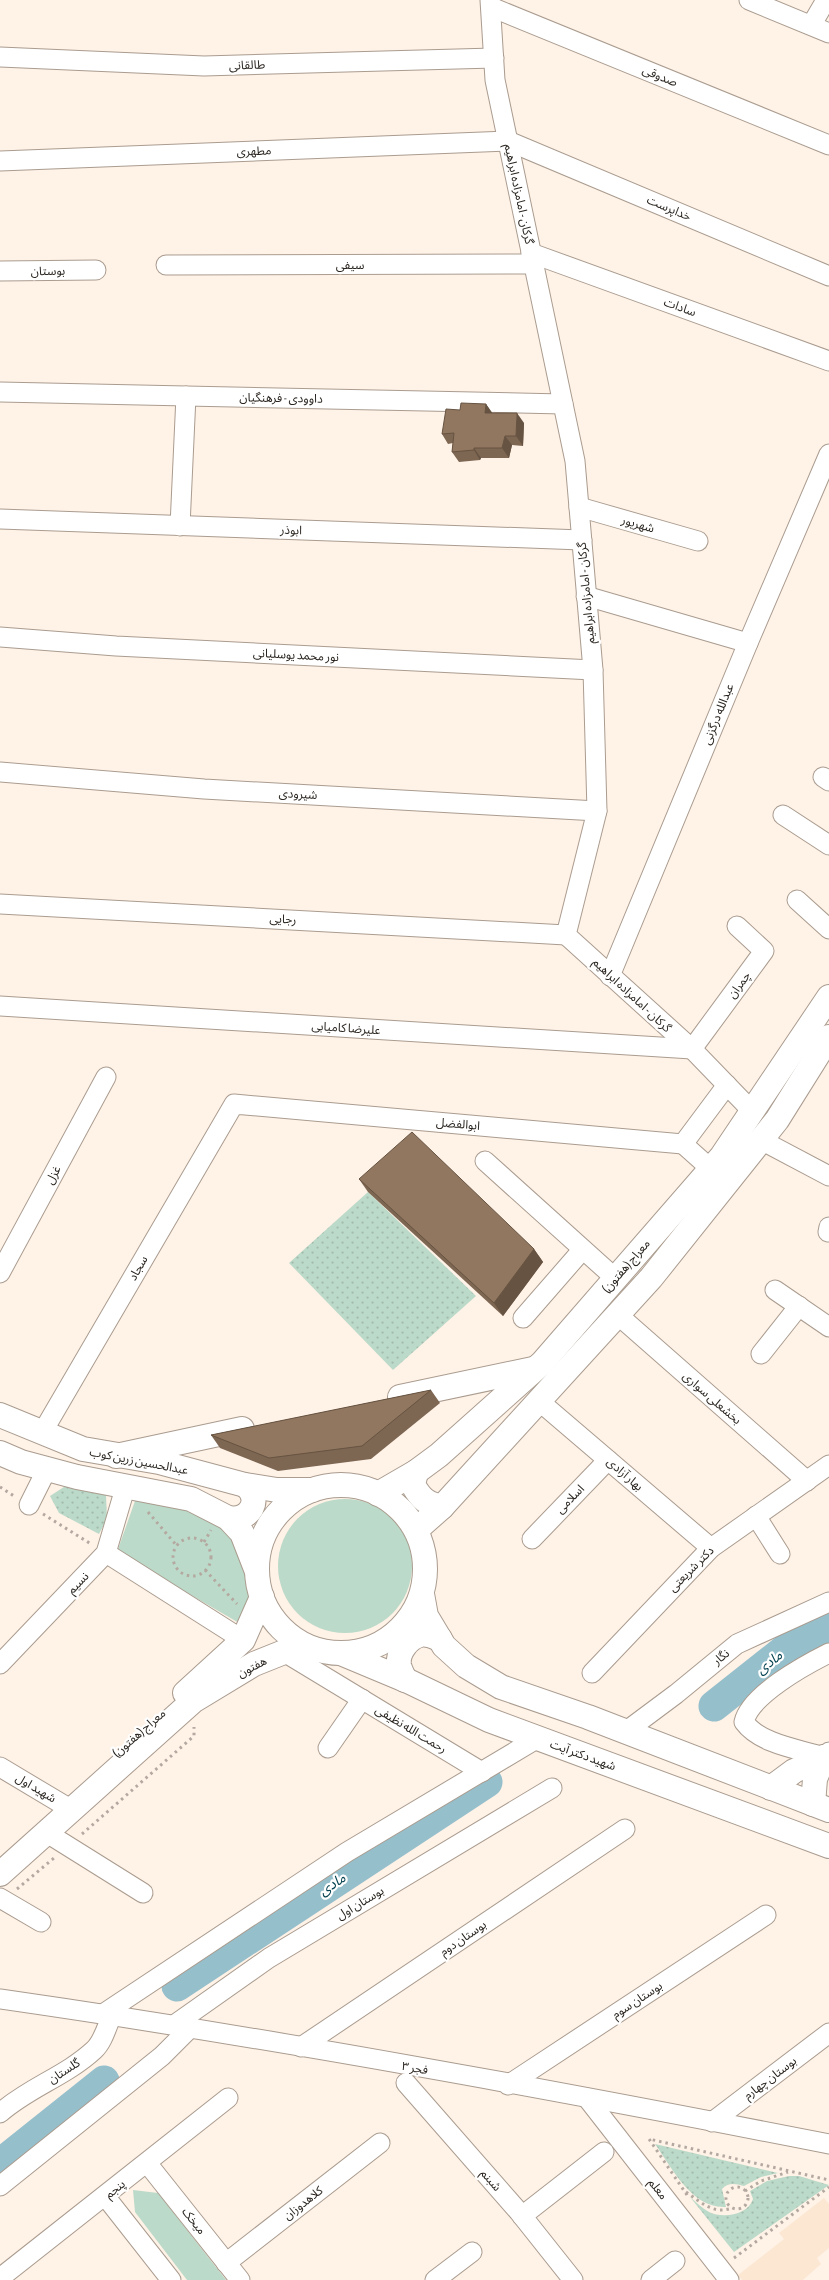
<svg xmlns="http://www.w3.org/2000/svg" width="829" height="2280" font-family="'Asap Condensed','Noto Sans Arabic',sans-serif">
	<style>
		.built { fill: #fce7d3 }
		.grass { fill: url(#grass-dots) }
		.park { fill: #bcdac9 }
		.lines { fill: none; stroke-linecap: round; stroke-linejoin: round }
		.river { stroke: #96bfcc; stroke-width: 31 }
		.minor-casing { stroke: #aa9c8f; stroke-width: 21 }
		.major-casing { stroke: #aa9c8f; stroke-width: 26 }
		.path { stroke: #b4a9a1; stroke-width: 3; stroke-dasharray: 2.5 4; stroke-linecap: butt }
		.minor { stroke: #fff; stroke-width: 19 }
		.major { stroke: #fff; stroke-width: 24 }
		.wall { fill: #7d6652 }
		.shaded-wall { fill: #665342 }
		.building { fill: #91775f; stroke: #665342 }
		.labels { text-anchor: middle; stroke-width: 4.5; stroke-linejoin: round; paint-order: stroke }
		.street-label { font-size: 12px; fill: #29241f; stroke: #fff }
		.water-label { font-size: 14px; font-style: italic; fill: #044250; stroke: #fff }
	</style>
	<defs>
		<pattern id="grass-dots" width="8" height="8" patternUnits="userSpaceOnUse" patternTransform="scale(1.25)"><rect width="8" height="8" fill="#bcdac9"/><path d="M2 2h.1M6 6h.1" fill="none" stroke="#a2bbac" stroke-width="1.8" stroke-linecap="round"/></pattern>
	</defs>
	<rect width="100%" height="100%" fill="#fff2e7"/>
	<path class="built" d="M824,2198L829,2204V2248L817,2258L821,2264L803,2280H742L738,2275L784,2239L779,2233Z"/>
	<g class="grass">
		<path d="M368,1192L476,1296L393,1370L289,1263Z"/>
		<path d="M67,1485L106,1495L107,1519L99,1534L59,1513L50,1496Z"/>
		<path d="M655,2144L778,2173L761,2177L744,2186C735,2184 729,2182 722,2189L726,2207C692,2209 672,2168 655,2144Z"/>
		<path d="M789,2176H799L829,2185L734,2252L690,2197C696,2202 702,2208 709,2212C723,2219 748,2215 753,2199L750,2191L767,2181Z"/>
	</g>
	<g class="park">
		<circle cx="345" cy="1566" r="67"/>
		<path d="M135,1501H189L228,1521L254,1584L239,1623L117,1552Z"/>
		<path d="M133,2190L158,2193L226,2280H187L135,2212Z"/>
	</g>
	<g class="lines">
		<g class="river">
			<path d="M714,1706L791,1645L829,1626"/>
			<path d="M177,1986L487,1782"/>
			<path d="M0,2164L104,2081"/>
		</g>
		<defs>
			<g id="minor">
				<path d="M490,0L495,80L575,461L593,670L597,811L566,935L692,1049L752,1111"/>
				<path d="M749,0L829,33"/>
				<path d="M491,7L829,145"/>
				<path d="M812,24L826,0"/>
				<path d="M0,57L204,66L494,58"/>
				<path d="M0,161L508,141L829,276"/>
				<path d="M531,253L829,361"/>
				<path d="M166,265L534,264"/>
				<path d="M0,271L96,270"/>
				<path d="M0,392L563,404"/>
				<path d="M579,507L698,541"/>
				<path d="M0,519L582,540"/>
				<path d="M180,526L186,396"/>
				<path d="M586,596L748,643"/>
				<path d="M0,637L116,646L593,670"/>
				<path d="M0,772L204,789L597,811"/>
				<path d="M823,777L829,781"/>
				<path d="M783,815L829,845"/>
				<path d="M797,900L829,929"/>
				<path d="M0,904L566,935"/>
				<path d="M610,976L748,643L829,454"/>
				<path d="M0,1006L692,1049L764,951L737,926"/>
				<path d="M761,1140L829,1176"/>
				<path d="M683,1144L727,1085"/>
				<path d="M683,1144L711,1169"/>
				<path d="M485,1161L615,1278"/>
				<path d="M828,1232L829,1227"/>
				<path d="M0,1273L106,1077"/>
				<path d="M775,1290L829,1327"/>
				<path d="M618,1315L807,1481"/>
				<path d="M523,1318L577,1256"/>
				<path d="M761,1354L799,1306"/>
				<path d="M539,1401L711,1548"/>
				<path d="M42,1433L234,1104L683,1144"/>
				<path d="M29,1505L47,1469"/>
				<path d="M756,1516L780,1554"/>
				<path d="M532,1539L608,1460"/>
				<path d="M106,1553L243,1640"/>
				<path d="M284,1652L482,1772"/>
				<path d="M829,1653C805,1665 750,1695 744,1722C760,1744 798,1749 824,1757L829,1752"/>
				<path d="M0,1664L106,1553L126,1485"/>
				<path d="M592,1673L711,1548L829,1465"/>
				<path d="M625,1732L676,1694L737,1644L829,1602"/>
				<path d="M328,1748L362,1699"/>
				<path d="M0,1767L72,1810"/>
				<path d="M47,1833L143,1893"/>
				<path d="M0,1898L41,1922"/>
				<path d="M0,1999C278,2039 554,2090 829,2144"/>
				<path d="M103,2014L347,1852L538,1738"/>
				<path d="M174,2025L269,1958L552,1788"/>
				<path d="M301,2047L625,1829"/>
				<path d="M406,2083L519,2212L573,2280"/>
				<path d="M508,2085L766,1915"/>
				<path d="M587,2098L729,2280"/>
				<path d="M0,2113C28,2088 66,2076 94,2050C103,2042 107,2026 112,2015"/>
				<path d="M712,2122L829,2033"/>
				<path d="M147,2163L240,2280"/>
				<path d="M0,2186L162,2056L190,2028"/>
				<path d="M105,2196L171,2280"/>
				<path d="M522,2216L604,2152"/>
				<path d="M226,2263L380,2143"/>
				<path d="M0,2278L228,2098"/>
				<path d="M435,2280L472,2252"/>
				<path d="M651,2280L675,2261"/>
			</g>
			<g id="major">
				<path d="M400,1397L533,1369"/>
				<path d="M0,1415L83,1449L159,1462L245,1485L277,1490H312"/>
				<path d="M0,1453L21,1462L77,1477L191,1499L228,1518L242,1533L256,1569"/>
				<path d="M116,1456L242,1429"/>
				<path d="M416,1472L413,1485C421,1499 427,1504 442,1507"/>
				<circle cx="341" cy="1569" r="84"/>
				<path d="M378,1494L416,1472L439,1455L542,1363L722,1156L829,997"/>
				<path d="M228,1518C250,1522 263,1499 245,1485"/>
				<path d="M416,1530L442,1507L651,1278L777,1120L829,1037"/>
				<path d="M422,1594L426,1616L444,1646L466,1666L501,1687L588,1717L829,1810"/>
				<path d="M343,1654L410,1682L489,1720L829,1846"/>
				<path d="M405,1680C403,1675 400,1670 399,1665C397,1653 408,1638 420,1635C427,1633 434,1637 440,1639"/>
				<path d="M185,1693L243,1640L262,1597"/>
				<path d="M771,1788L794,1771L824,1757"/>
				<path d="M813,1804L815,1779L824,1757"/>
				<path d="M0,1874L193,1701L254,1664L284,1652L315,1650"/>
			</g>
		</defs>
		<use href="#minor" class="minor-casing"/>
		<use href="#major" class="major-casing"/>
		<g class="path">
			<path d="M0,1487L14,1496"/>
			<path d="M148,1512L177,1546"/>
			<path d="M43,1514L91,1544"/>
			<circle cx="192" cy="1557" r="19"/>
			<path d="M204,1542L211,1530"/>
			<path d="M205,1570L237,1604"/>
			<path d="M82,1834L194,1736V1727"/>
			<path d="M17,1889L54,1858"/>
			<circle cx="737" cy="2198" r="11"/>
			<path d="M745,2191L761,2181L788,2172"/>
			<path d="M686,2192C701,2202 713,2215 732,2208"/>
			<path d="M687,2195L649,2139L829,2180"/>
			<path d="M734,2258L829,2187"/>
		</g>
		<use href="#minor" class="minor"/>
		<use href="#major" class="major"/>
	</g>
	<g class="wall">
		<path d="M486,404L492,413L524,423L523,446L512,445L509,458H481L480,460L459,462L452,452L453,443L448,444L442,434L460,410Z"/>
		<path d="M359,1179L534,1249L543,1262L503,1316L368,1192Z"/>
		<path d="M431,1390L440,1403L371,1459L278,1471L220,1448L211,1435Z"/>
	</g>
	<g class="shaded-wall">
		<path d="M486,404L493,414L485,413Z"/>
		<path d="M517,413L524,423L523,446L516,436Z"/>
		<path d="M505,436L512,445L509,458L502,448Z"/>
		<path d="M474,448L481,458L480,460L474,450Z"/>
		<path d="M534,1249L543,1262L503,1316L494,1303Z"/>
	</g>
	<g class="building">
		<path d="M461,403L486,404L485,413H517L516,436H505L502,448H474V450L452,452L454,433L442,434L446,409L460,410Z"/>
		<path d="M412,1132L534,1249L494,1303L359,1179Z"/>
		<path d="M431,1390L362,1446L269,1458L211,1435Z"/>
	</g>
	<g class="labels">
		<g class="street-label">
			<text transform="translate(247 65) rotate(-2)" y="4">طالقانی</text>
			<text transform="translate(660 76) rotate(22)" y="4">صدوقی</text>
			<text transform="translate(254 151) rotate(-2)" y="4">مطهری</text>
			<text transform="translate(519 194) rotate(78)" y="4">گرکان - امامزاده ابراهیم</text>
			<text transform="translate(669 208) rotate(23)" y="4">خداپرست</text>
			<text x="350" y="269">سیفی</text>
			<text transform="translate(48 271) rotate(-1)" y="4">بوستان</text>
			<text transform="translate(680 307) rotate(20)" y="4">سادات</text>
			<text transform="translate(281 398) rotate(1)" y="4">داوودی - فرهنگیان</text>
			<text transform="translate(638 524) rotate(16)" y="4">شهریور</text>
			<text transform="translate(291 530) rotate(2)" y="4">ابوذر</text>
			<text transform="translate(586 593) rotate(-95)" y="4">گرکان - امامزاده ابراهیم</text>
			<text transform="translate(296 655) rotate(3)" y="4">نور محمد یوسلیانی</text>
			<text transform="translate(718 714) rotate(-68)" y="4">عبدالله درگزنی</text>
			<text transform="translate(298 794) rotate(3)" y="4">شیرودی</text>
			<text transform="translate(283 919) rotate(3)" y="4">رجایی</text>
			<text transform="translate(739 985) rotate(-54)" y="4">چمران</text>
			<text transform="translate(632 995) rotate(43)" y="4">گرکان - امامزاده ابراهیم</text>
			<text transform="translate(346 1028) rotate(4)" y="4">علیرضا کامیابی</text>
			<text transform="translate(458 1124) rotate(5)" y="4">ابوالفضل</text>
			<text transform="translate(53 1175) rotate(-62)" y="4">غزل</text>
			<text transform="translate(626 1266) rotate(-49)" y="4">معراج (هفتون)</text>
			<text transform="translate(138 1268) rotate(-60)" y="4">سجاد</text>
			<text transform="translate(712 1398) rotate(41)" y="4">بخشعلی سواری</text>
			<text transform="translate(139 1461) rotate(11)" y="4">عبدالحسین زرین کوب</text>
			<text transform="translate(625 1474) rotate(41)" y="4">بهار آزادی</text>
			<text transform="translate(570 1499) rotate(-46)" y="4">اسلامی</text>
			<text transform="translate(691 1569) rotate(-45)" y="4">دکتر شریعتی</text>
			<text transform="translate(78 1583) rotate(-46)" y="4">نسیم</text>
			<text transform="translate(721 1657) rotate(-39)" y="4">نگار</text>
			<text transform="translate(252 1667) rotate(-27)" y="4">هفتون</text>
			<text transform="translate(411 1729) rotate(31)" y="4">رحمت الله نظیفی</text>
			<text transform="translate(139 1733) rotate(-41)" y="4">معراج (هفتون)</text>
			<text transform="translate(583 1755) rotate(20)" y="4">شهید دکتر آیت</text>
			<text transform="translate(36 1788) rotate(31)" y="4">شهید اول</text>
			<text transform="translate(360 1903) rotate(-31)" y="4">بوستان اول</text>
			<text transform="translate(463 1938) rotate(-34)" y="4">بوستان دوم</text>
			<text transform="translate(637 2000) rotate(-33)" y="4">بوستان سوم</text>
			<text transform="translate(415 2068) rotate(10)" y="4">فجر ۳</text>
			<text transform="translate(64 2071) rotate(-33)" y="4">گلستان</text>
			<text transform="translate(770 2078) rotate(-37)" y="4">بوستان چهارم</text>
			<text transform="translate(491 2180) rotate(49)" y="4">شبنم</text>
			<text transform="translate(115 2189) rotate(-39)" y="4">پنجم</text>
			<text transform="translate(658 2189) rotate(52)" y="4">معلم</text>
			<text transform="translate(303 2203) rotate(-38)" y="4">کلاهدوزان</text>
			<text transform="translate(194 2221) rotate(52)" y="4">میخک</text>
		</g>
		<g class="water-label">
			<text transform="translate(769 1662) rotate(-38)" y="5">مادی</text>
			<text transform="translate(332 1884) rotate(-33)" y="5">مادی</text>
		</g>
	</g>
</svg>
